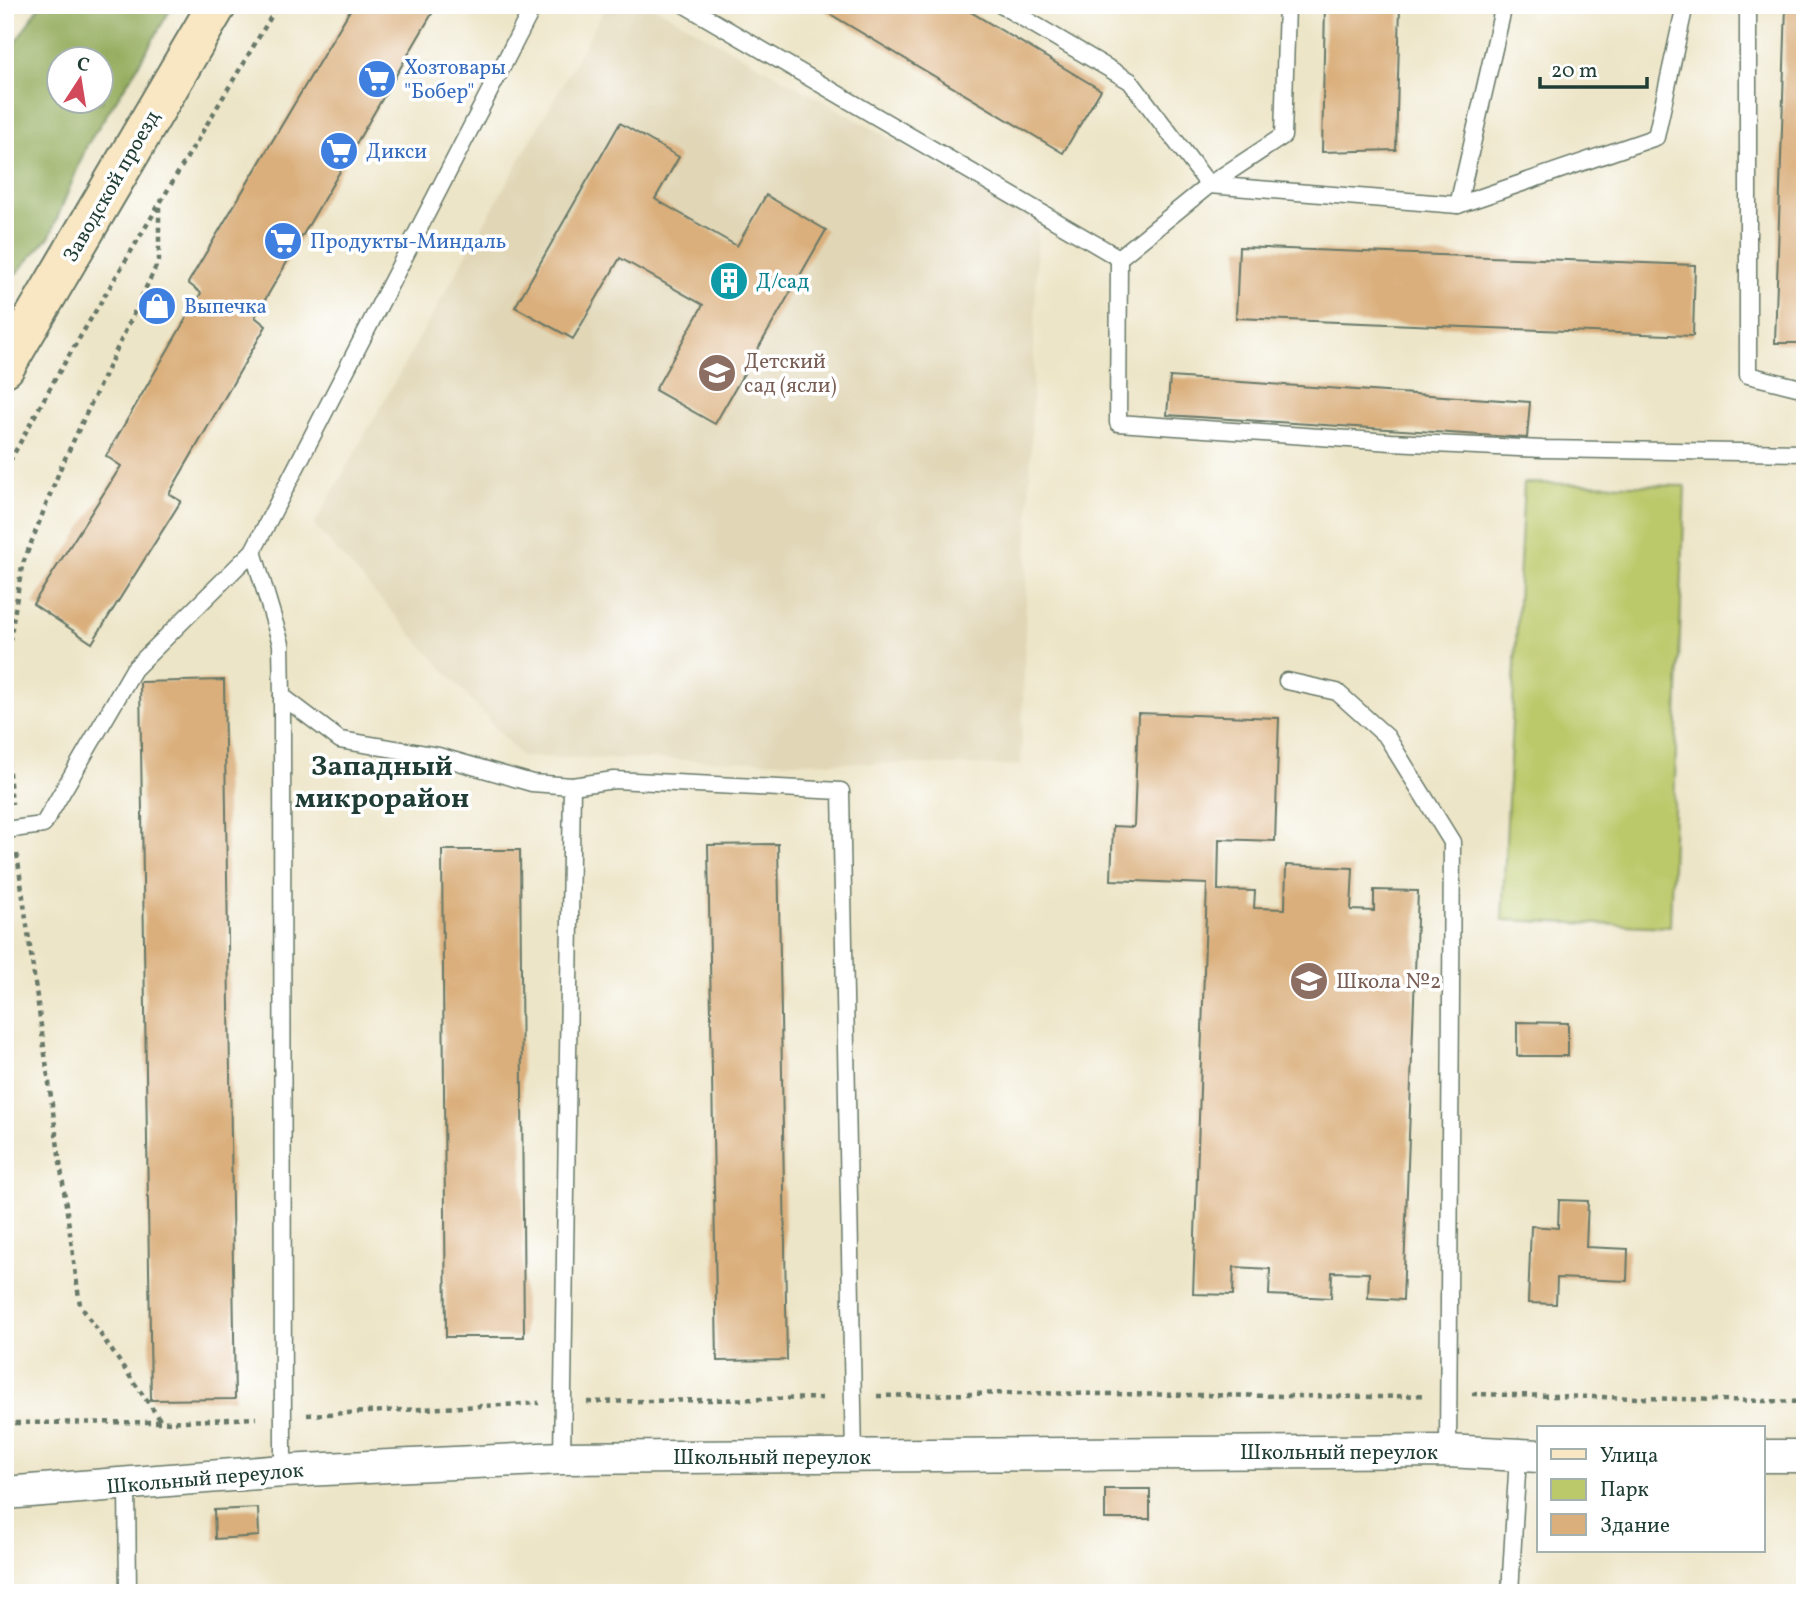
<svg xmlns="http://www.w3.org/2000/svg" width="1810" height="1598" font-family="Vollkorn,serif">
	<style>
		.built { fill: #e1d7b7 }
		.green { fill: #bcc96a; stroke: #6e834f; stroke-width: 2 }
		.forest { fill: #95ad5e; stroke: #5a7549; stroke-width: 2; fill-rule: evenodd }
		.building { fill: #daaf7b }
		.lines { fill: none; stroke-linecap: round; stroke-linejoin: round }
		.lane-casing { stroke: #677867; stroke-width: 19 }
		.street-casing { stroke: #677867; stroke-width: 35 }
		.secondary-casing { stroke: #677867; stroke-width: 42 }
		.path { stroke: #677867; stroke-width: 4.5; stroke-dasharray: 5 5; stroke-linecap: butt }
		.lane { stroke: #fff; stroke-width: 16 }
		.street { stroke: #fff; stroke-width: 32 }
		.secondary { stroke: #f9e7c3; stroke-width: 38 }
		.labels { text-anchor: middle; stroke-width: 7; stroke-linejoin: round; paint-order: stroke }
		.shop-label { font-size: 21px; fill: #366cbe; stroke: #fff; text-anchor: start }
		.street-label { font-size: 21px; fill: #1f3d34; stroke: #fff }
		.culture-label { font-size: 21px; fill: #0d838f; stroke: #fff; text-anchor: start }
		.education-label { font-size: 21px; fill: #785e54; stroke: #fff; text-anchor: start }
		.district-label { font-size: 28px; font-weight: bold; fill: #1f3d34; stroke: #fff }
	</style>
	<rect width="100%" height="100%" fill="#fff"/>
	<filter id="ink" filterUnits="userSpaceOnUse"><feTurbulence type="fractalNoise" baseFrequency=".0143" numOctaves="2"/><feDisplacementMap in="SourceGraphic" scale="14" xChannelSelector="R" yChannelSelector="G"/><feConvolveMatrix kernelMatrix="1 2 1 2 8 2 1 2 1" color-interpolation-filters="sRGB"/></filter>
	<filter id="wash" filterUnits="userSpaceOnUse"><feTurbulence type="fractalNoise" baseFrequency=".00686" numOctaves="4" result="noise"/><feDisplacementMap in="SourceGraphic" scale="28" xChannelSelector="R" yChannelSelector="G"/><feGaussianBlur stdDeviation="1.57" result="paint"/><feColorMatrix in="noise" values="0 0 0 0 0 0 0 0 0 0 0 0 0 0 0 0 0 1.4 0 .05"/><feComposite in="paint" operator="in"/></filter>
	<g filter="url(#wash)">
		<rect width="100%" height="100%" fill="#ede5c7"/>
		<path class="built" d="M607,5H651L1038,221L1021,766L522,757L314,525Z"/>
		<path class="green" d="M1524,483L1685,486L1670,927L1502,920Z"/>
		<path class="forest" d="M40,5H173L133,74L87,145L50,236L5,286V59ZM60,60H102V102H60Z"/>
		<g id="blocks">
			<g class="building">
				<path d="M353,5H437L255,317L266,326L169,494L181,501L92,643L33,604L121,466L106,456L201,293L188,283Z"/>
				<path d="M815,5H959L1101,90L1063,153Z"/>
				<path d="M1325,5H1400L1396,150L1322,152Z"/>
				<path d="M1786,5H1805V343H1775Z"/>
				<path d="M620,123L679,157L655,199L737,246L766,195L826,230L715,424L655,390L703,305L620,258L573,339L515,307Z"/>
				<path d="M1239,247L1695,265L1693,336L1236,318Z"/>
				<path d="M1170,377L1530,402L1527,438L1167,415Z"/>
				<path d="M224,680L235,1399L151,1400L140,682Z"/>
				<path d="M1138,713L1279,718L1275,841L1219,839L1218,890L1255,891L1254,908L1285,909L1286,865L1353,868L1351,910L1374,911V890L1418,891L1403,1300L1368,1298L1369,1273L1332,1272L1331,1298L1269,1295L1270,1269L1234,1267L1233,1295L1193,1294L1207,884L1111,880L1113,826L1134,827Z"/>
				<path d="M778,844L787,1360L717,1361L708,845Z"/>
				<path d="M442,850H520L524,1337H446Z"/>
				<path d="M1517,1022L1568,1023V1056H1517Z"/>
				<path d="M1559,1200L1588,1201L1586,1247L1628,1249L1627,1281L1557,1278L1556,1304L1528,1303L1531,1226L1558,1228Z"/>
				<rect x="1105" y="1489" width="45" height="30"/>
				<path d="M258,1508L259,1536L215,1539L214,1510Z"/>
			</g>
		</g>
	</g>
	<g filter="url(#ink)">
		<use href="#blocks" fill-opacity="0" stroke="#677867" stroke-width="2"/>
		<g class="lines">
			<defs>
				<g id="lane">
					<path d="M685,5L1119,258L1209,185L1130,81L1001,5"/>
					<path d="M1287,5L1283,136L1209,185L1458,205L1656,137L1685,5"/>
					<path d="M1748,5V375L1805,389"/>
					<path d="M1458,205L1504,5"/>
					<path d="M1119,258L1118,423L1391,442L1542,449L1805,453"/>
					<path d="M253,551L281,644L282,696L340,740L438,756L532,783L572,786L614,780L841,791L854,1456"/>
					<path d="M1287,681L1337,692L1387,737L1452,842L1448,1451"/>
					<path d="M282,696L283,1471"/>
					<path d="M5,830L43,825L134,669L253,551L534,5"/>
					<path d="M562,1458L572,786"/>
					<path d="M127,1485L128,1593"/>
					<path d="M1510,1593L1518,1456"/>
				</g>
				<g id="street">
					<path d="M1763,1456H1805"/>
					<path d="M5,1493L283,1471L562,1458L1448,1451L1539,1456"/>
				</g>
				<path id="secondary" d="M5,367L217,5"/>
			</defs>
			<use href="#lane" class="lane-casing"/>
			<use href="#street" class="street-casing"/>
			<use href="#secondary" class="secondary-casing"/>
			<g class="path">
				<path d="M5,470L55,379L278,5"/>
				<path d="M5,671L22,566L61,467L159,260V204"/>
				<path d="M5,732L12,804"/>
				<path d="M17,854L80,1305L161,1421"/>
				<path d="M1472,1394L1805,1402"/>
				<path d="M877,1396L1014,1393L1381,1397L1425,1395"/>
				<path d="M587,1402L826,1398"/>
				<path d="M307,1415L539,1403"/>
				<path d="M5,1423L162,1422L256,1418"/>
			</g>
			<use href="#lane" class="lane"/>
			<use href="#street" class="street"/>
			<use href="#secondary" class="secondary"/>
		</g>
	</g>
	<defs>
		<symbol id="supermarket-disc" viewBox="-11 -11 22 22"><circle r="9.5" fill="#3f7fe0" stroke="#fff"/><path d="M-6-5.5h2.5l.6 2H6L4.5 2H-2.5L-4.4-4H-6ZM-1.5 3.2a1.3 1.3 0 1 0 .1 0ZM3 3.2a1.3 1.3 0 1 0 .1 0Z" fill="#fff"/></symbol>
		<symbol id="building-disc" viewBox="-11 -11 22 22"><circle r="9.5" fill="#0f9aa8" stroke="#fff"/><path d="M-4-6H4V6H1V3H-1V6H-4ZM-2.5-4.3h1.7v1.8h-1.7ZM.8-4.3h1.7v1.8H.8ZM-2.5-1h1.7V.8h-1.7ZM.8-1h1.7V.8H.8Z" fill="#fff"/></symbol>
		<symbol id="shop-disc" viewBox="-11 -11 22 22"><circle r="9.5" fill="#3f7fe0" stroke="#fff"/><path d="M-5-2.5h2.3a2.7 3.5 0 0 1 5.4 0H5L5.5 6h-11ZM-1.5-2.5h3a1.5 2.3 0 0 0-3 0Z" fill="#fff"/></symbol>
		<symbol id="school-disc" viewBox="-11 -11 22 22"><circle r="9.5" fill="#8d6e63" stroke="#fff"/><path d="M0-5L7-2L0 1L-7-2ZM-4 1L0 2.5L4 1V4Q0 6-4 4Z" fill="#fff"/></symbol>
	</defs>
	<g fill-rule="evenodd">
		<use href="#supermarket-disc" x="355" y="57" width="44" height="44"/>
		<use href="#supermarket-disc" x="317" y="129" width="44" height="44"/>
		<use href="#supermarket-disc" x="261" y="219" width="44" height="44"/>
		<use href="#building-disc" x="707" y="259" width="44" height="44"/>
		<use href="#shop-disc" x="135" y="284" width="44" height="44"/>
		<use href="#school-disc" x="695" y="351" width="44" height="44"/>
		<use href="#school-disc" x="1287" y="959" width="44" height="44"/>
	</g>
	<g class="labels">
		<g class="shop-label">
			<text x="404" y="74">Хозтовары<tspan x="404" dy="24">"Бобер"</tspan></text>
			<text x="366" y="158">Дикси</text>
			<text x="310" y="248">Продукты-Миндаль</text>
			<text x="184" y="313">Выпечка</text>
		</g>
		<g class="street-label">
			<text transform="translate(111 186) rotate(-60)" y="7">Заводской проезд</text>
			<text x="1339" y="1459">Школьный переулок</text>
			<text x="772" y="1464">Школьный переулок</text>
			<text transform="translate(205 1478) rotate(-5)" y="7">Школьный переулок</text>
		</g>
		<g class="culture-label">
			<text x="756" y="288">Д/сад</text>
		</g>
		<g class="education-label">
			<text x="744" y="368">Детский<tspan x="744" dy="24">сад (ясли)</tspan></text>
			<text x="1336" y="988">Школа №2</text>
		</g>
		<g class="district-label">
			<text x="382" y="775">Западный<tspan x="382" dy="32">микрорайон</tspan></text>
		</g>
	</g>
	<rect width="1810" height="1598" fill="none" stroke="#fff" stroke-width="28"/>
	<rect x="1537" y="1426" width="228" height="126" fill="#ffffff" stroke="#a5b1ae" stroke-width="2"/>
	<rect x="1551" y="1449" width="35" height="10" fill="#f9e7c3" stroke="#a5b1ae" stroke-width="2"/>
	<text x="1600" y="1462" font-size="21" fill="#1f3d34">Улица</text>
	<rect x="1551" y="1479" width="35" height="21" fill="#bcc96a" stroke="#a5b1ae" stroke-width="2"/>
	<text x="1600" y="1496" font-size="21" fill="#1f3d34">Парк</text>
	<rect x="1551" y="1514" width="35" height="21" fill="#daaf7b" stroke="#a5b1ae" stroke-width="2"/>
	<text x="1600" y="1532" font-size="21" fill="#1f3d34">Здание</text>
	<g transform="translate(80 80) rotate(12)"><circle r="33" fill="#ffffff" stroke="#a5b1ae" stroke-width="2"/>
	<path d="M0-5L12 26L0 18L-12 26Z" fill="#d1495b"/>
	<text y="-10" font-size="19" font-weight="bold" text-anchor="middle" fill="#1f3d34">С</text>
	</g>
	<path d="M1540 77v10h107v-10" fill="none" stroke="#1f3d34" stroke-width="3.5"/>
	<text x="1551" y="77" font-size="21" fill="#1f3d34" stroke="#ffffff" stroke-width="5" paint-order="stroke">20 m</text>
</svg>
